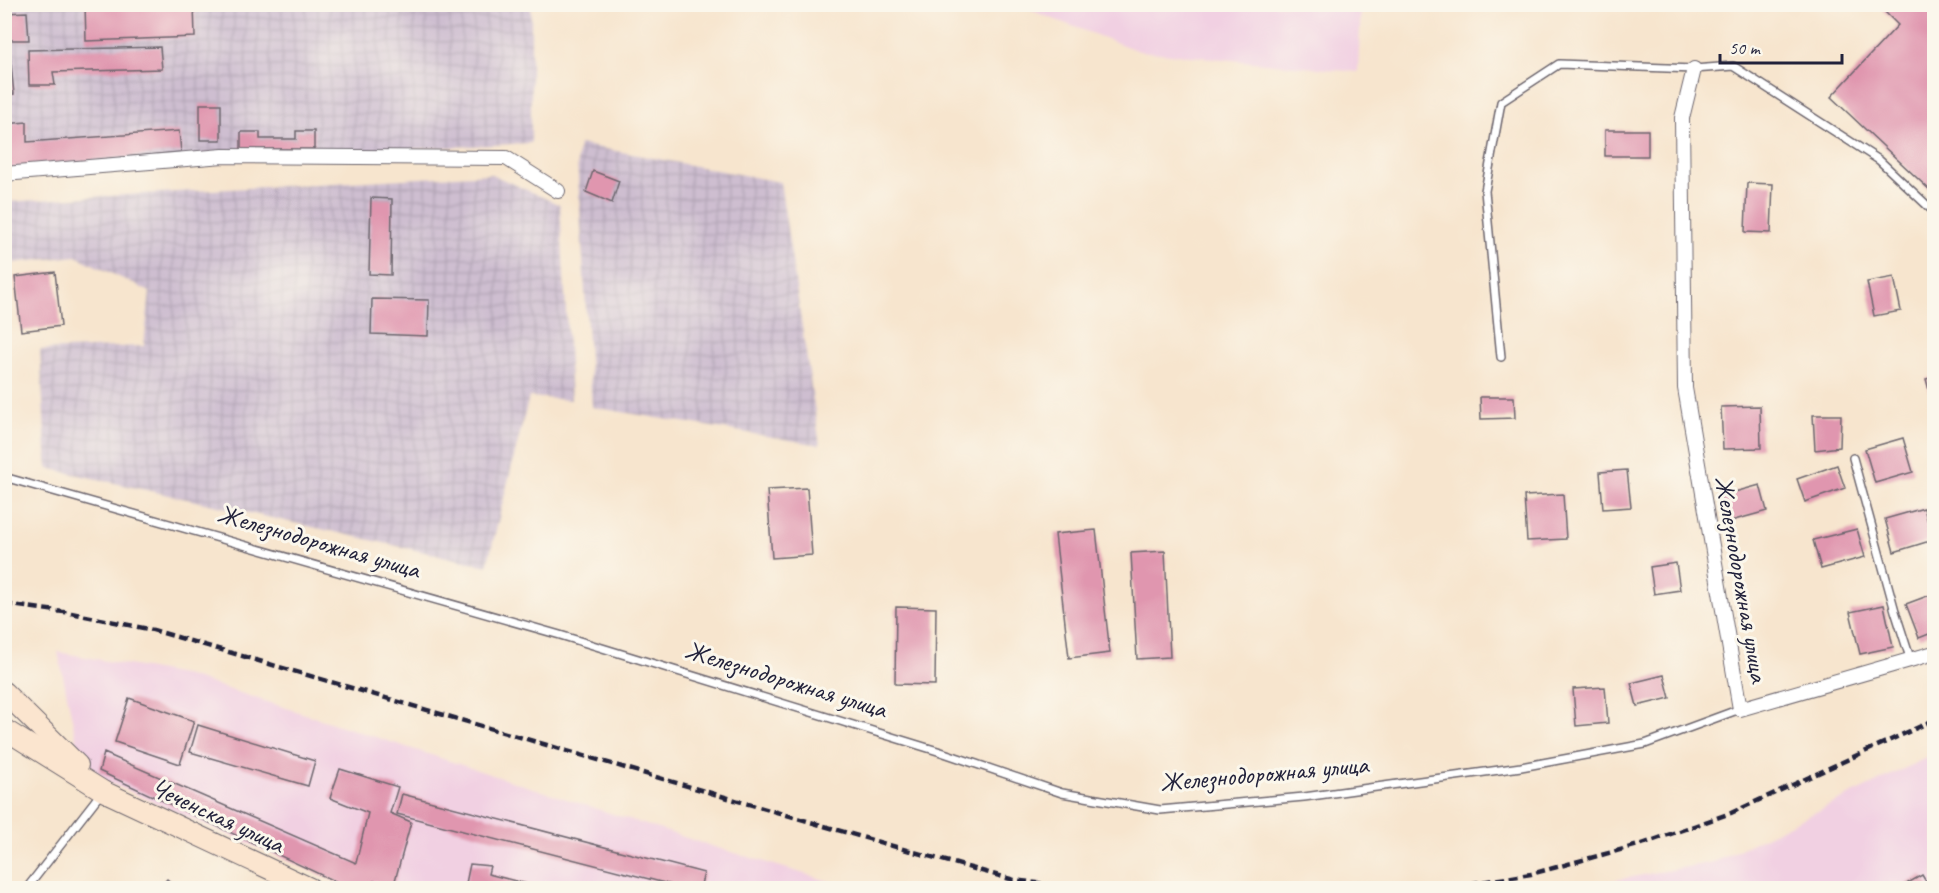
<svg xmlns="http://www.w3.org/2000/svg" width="1939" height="893" font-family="Caveat,sans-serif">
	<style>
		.built { fill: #f1d0e2 }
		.industrial { fill: url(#industrial-grid) }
		.building { fill: #e096af }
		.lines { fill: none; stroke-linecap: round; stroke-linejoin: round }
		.lane-casing { stroke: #6d666e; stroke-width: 10 }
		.street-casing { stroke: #6d666e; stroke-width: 16 }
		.secondary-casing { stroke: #6d666e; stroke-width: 22 }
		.lane { stroke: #fff; stroke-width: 7 }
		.street { stroke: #fff; stroke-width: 14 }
		.secondary { stroke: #fbe5cf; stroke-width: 20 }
		.rail { stroke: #22223b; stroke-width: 4.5; stroke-dasharray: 9 4.5; stroke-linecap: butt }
		.labels { text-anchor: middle; stroke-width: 6; stroke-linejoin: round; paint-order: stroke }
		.street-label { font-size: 26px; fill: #22223b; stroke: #fbf7ec }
	</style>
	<defs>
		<pattern id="industrial-grid" width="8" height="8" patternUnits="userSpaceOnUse" patternTransform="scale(1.5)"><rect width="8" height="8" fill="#cebed0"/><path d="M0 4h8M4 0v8" fill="none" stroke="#b1a3b4"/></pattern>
	</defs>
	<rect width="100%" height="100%" fill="#fbf7ec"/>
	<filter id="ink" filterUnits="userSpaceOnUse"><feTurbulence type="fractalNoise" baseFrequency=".0167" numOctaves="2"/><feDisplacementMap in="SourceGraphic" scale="12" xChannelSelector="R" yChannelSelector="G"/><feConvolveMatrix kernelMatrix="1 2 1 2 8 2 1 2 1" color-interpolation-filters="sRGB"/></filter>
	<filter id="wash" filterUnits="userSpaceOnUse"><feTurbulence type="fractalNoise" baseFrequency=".008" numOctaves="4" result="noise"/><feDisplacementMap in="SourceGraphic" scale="24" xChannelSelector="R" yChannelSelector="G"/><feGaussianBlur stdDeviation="1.35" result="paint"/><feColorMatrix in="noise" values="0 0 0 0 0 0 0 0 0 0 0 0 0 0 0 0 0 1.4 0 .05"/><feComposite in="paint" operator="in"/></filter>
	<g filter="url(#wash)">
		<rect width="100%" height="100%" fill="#f7e5ce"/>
		<g class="built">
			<path d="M1022,5H1361L1358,72L1139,51L1040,14Z"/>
			<path d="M58,652L188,676L711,846L852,888H350L103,780L79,752Z"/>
			<path d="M1934,754V888H1572L1714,862Z"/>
		</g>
		<g class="industrial">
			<path d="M5,5H531V143L5,170Z"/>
			<path d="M579,144L780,182L820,445L592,407L577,160Z"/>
			<path d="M491,174L560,205L571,400L529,397L487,566L47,468L40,350L144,346L150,292L76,256L12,263L4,202Z"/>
		</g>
		<g id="blocks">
			<g class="building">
				<path d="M85,4H194L195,37L86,41Z"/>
				<path d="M1877,4H1934V191L1933,193L1831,97L1898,25Z"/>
				<path d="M27,12L29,40H4V13Z"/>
				<path d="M160,47L162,69L53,72L55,85H29L28,50Z"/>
				<path d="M4,55H10L14,94L4,95Z"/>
				<rect x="200" y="104" width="21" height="36"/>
				<path d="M27,122V142L179,131L181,152L4,168V124Z"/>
				<rect x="1605" y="130" width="43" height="26"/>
				<path d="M296,131H314V149H241V132H260V139H296Z"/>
				<path d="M593,171L619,181L612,203L586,192Z"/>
				<path d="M1747,183L1773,184L1771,233L1745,232Z"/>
				<path d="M371,198L392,199L391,275L369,274Z"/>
				<path d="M55,272L61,326L21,331L15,277Z"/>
				<path d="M1894,277L1901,311L1874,316L1867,282Z"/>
				<path d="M372,299L429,300L428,336L371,334Z"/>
				<path d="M1934,377V408L1926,379Z"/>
				<path d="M1480,397H1514L1515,418L1481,419Z"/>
				<path d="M1760,406L1761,448L1723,449L1721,407Z"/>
				<path d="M1813,415H1841L1840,447L1815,450Z"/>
				<path d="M1903,438L1913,472L1875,483L1865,449Z"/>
				<path d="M1837,465L1845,488L1805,502L1797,479Z"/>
				<path d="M1627,470L1631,507L1603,509L1600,472Z"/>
				<path d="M1760,485L1767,511L1727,522L1720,496Z"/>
				<path d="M807,488L812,555L772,558L767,490Z"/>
				<path d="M1563,494L1566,539L1527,541L1524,496Z"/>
				<path d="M1924,508L1933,540L1894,552L1885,519Z"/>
				<path d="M1857,529L1865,557L1821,569L1813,540Z"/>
				<path d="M1096,530L1110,653L1069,658L1055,534Z"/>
				<path d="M1165,551L1170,657L1137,659L1131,553Z"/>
				<path d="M1676,563L1680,590L1654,594L1650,567Z"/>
				<path d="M1930,595L1934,606V632L1919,638L1906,604Z"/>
				<path d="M1884,605L1893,647L1860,654L1850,612Z"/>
				<path d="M896,607L936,608L935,685L895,684Z"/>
				<path d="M1664,675L1670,698L1637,706L1631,683Z"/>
				<path d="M1605,687L1608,723L1576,726L1573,689Z"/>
				<path d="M129,698L194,721L180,764L115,742Z"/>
				<path d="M198,725L315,761L308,786L190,752Z"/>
				<path d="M104,753L356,863L368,813L330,798L340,769L398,787L390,813L411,822L393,888H388L374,881L370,888H349L99,771Z"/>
				<path d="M402,794L704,873L700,888H684L397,814Z"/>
				<path d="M470,864L490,866L488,874L543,888H465Z"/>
				<path d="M1922,875L1930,888H1899Z"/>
				<path d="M167,879L177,888H159Z"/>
				<path d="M566,884L582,888H564Z"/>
			</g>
		</g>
	</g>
	<g filter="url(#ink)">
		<use href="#blocks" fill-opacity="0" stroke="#6d666e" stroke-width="1.5"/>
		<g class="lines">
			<defs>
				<g id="lane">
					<path d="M1501,357L1485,191L1501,102L1559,64L1694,69L1733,66L1879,160L1931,209H1934"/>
					<path d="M1853,458L1895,611L1911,661"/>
					<path d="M4,477L560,635L941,752L1062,793L1160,810L1304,797L1521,767L1645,744L1740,709"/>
					<path d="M27,888L101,793"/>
				</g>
				<g id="street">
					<path d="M1694,69L1682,118L1685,388L1740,709L1934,653"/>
					<path d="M4,174L223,156L506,158L558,191"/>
				</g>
				<g id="secondary">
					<path d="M4,692L78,765"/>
					<path d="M4,729L103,791L310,888"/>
				</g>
			</defs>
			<use href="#lane" class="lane-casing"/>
			<use href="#street" class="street-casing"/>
			<use href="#secondary" class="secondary-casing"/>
			<use href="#lane" class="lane"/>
			<use href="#street" class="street"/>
			<use href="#secondary" class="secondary"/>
			<g class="rail">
				<path d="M4,604L71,613L153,630L896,847L1014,880L1075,888"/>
				<path d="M1443,888L1531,874L1642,844L1731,813L1934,720"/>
			</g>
		</g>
	</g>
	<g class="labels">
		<g class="street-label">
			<text transform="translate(319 541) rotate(16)" y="9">Железнодорожная улица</text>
			<text transform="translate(1742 579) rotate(80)" y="9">Железнодорожная улица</text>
			<text transform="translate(786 679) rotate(17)" y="9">Железнодорожная улица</text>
			<text transform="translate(1264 773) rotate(-5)" y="9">Железнодорожная улица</text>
			<text transform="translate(218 815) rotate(25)" y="9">Чеченская улица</text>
		</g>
	</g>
	<rect width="1939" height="893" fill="none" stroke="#fbf7ec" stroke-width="24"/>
	<path d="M1720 54v9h122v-9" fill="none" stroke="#22223b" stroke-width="3"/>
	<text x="1729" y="54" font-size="18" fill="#22223b" stroke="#fbf7ec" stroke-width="4.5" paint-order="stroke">50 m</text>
</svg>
